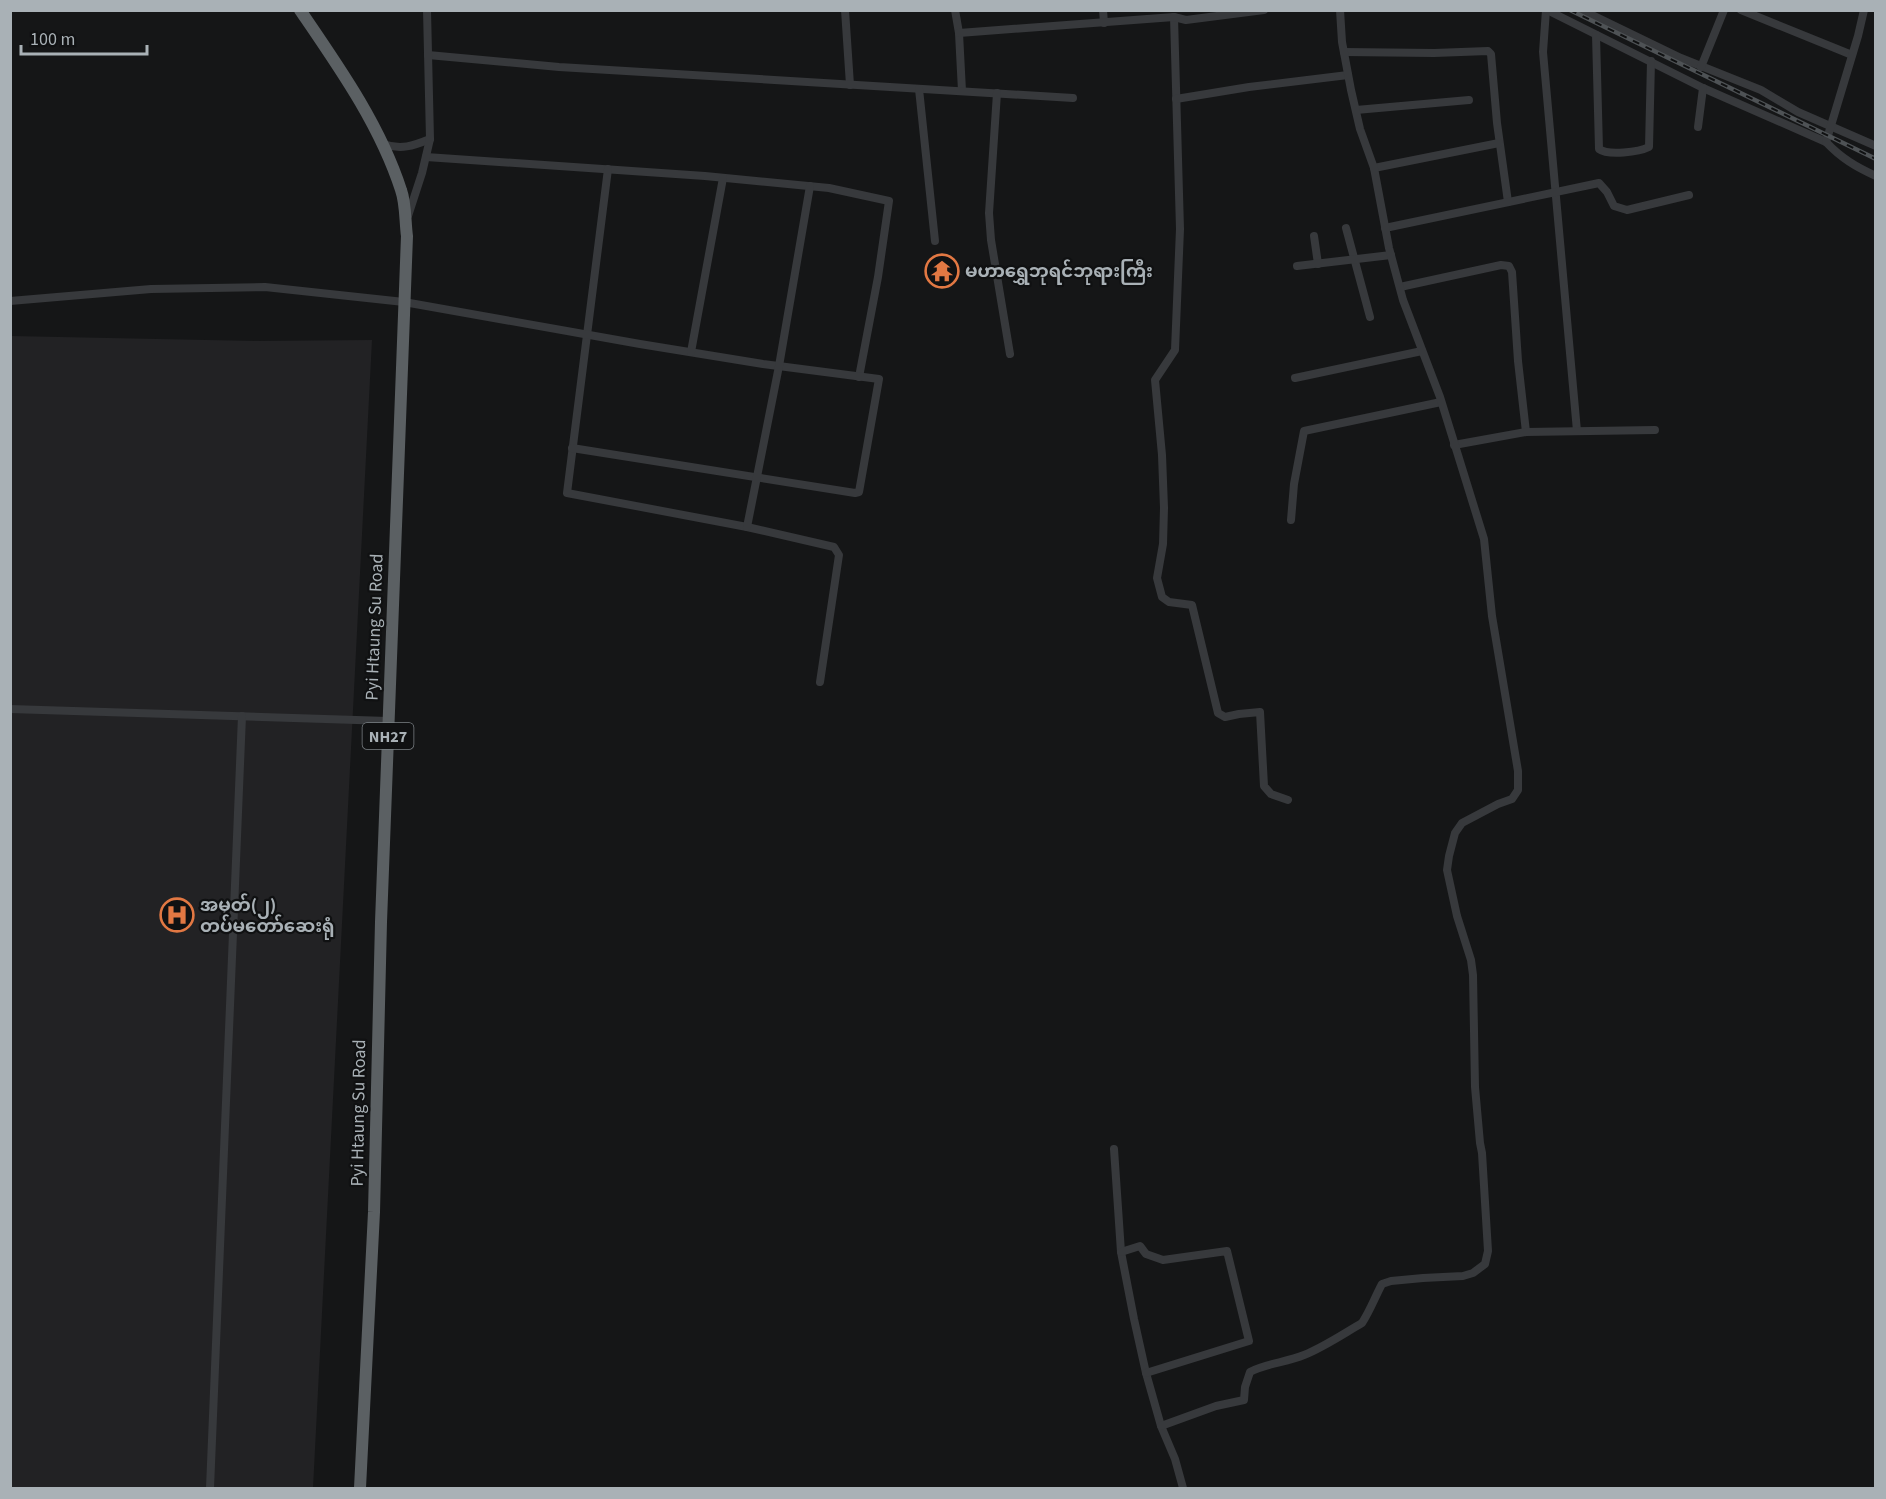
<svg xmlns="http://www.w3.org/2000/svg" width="1886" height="1499" font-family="'Source Sans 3','Noto Sans Myanmar',sans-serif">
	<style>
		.built { fill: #222224 }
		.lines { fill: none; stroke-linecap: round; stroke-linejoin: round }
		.minor { stroke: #37393c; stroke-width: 8 }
		.trunk { stroke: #5b6063; stroke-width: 12 }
		.rail-casing { stroke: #4e5255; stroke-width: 4.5 }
		.rail { stroke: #101112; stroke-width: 2; stroke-dasharray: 7; stroke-linecap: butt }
		.labels { text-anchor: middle; stroke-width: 4.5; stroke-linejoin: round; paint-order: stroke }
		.shield { fill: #101112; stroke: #7b8185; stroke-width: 1.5 }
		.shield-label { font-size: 16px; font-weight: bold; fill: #a9b1b6 }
		.poi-label { font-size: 18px; font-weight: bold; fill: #a9b1b6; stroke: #101112; text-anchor: start }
		.street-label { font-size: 18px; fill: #a9b1b6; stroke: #101112 }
	</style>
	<rect width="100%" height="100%" fill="#151617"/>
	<path class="built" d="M11,336L258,341L372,340L313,1488H11Z"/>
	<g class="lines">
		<g class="minor">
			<path d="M845,10L850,85"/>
			<path d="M955,10L959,33L962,91"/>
			<path d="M1103,10L1104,23"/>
			<path d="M1546,10L1543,52L1577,431"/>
			<path d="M1547,10L1703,88L1826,142"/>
			<path d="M1582,10L1681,58L1761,90L1798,112L1876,146"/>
			<path d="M1741,10L1852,55"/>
			<path d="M1864,10L1858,36L1826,142C1841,158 1856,167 1876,176"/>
			<path d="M1174,17L1180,229L1175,350L1155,380L1162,455L1164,508L1163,544L1157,578L1162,597L1169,602L1192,605L1218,713L1225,717L1239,714L1260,712L1264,786L1271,794L1288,800"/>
			<path d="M959,33L1174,17L1186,20L1264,10"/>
			<path d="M1596,35L1599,149C1608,156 1639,152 1649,147L1651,61"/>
			<path d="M1344,52L1434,53L1488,51L1491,54L1497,123L1508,202"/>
			<path d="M428,55L559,67L1073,98"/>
			<path d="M1701,67L1724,10"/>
			<path d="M919,89L935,241"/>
			<path d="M997,93L989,213L991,240L1010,354"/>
			<path d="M1176,99L1249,87L1348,75"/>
			<path d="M1356,110L1469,100"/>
			<path d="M1698,127L1703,88"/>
			<path d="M383,144C401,150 413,146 430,139"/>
			<path d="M426,157L705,176L829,188L889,201L878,277L859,377"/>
			<path d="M1374,168L1499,143"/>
			<path d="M608,169L567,493L747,527L834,547L839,555L820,682"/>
			<path d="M408,216L422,173L430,139L427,10"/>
			<path d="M1346,228L1370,317"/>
			<path d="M1385,228L1599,183L1607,192L1614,206L1627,210L1689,195"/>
			<path d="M1314,236L1318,264"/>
			<path d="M1297,266L1391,255"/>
			<path d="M1400,287L1501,265L1509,266L1512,272L1518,361L1526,432"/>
			<path d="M10,301L151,289L265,287L404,302L640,344L763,364L879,379L859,492L855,493L572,448"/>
			<path d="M691,352L723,178"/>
			<path d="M1295,378L1422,351"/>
			<path d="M1454,445L1526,432L1655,430"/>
			<path d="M1291,520L1294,484L1304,431L1441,402"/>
			<path d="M747,527L779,366L810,186"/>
			<path d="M10,709L388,721"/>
			<path d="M1114,1149L1121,1252L1134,1319L1146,1373L1161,1426L1175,1459L1183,1488"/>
			<path d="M1121,1252L1140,1246L1146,1254L1163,1260L1227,1251L1249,1341L1146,1373"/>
			<path d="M1161,1426L1216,1406L1244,1400L1245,1387L1250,1372C1264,1364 1287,1362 1304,1355C1324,1347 1343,1334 1362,1323C1370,1311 1375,1297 1382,1284L1391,1281L1423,1278L1463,1276L1473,1273L1485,1264L1488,1251L1482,1153L1480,1143L1475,1087L1473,975L1471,960L1457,916L1447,870L1449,856L1455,833L1462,823L1498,804L1512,799L1518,790V771L1492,616L1484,539L1440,397L1403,300L1389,248L1374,168L1360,129L1351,90L1342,42L1340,10"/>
			<path d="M210,1488L242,716"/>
		</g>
		<path class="trunk" d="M300,10C339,67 380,125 401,190C406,204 405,222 407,236L381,922L374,1212L360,1488"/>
		<defs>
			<path id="rail" d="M1570,10L1876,159"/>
		</defs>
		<use href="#rail" class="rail-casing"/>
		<use href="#rail" class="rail"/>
	</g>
	<defs>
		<symbol id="temple-ring" viewBox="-11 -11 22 22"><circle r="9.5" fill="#101112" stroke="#e27843" stroke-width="1.5"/><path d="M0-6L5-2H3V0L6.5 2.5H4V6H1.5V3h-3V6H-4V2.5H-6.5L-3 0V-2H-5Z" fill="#e27843"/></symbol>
		<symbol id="hospital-ring" viewBox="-11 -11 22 22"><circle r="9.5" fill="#101112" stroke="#e27843" stroke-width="1.5"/><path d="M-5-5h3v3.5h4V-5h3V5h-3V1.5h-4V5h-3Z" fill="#e27843"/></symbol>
	</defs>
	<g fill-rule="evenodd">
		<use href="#temple-ring" x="923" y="252" width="38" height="38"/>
		<use href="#hospital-ring" x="158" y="896" width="38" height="38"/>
	</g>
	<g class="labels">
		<rect class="shield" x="362.5" y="723" width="51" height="26" rx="4.5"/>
		<g class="shield-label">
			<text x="388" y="742">NH27</text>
		</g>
		<g class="poi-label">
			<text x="965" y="277">မဟာရွှေဘုရင်ဘုရားကြီး</text>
			<text x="200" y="911">အမှတ်(၂)<tspan x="200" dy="21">တပ်မတော်ဆေးရုံ</tspan></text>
		</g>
		<g class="street-label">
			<text transform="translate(374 627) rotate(-88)" y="6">Pyi Htaung Su Road</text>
			<text transform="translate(358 1113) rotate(-89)" y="6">Pyi Htaung Su Road</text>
		</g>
	</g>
	<rect width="1886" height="1499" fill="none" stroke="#a9b1b6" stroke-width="24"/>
	<path d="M21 45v9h126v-9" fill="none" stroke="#a9b1b6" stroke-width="3"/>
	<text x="30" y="45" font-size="18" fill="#a9b1b6" stroke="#101112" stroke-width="4.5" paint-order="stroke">100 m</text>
</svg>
